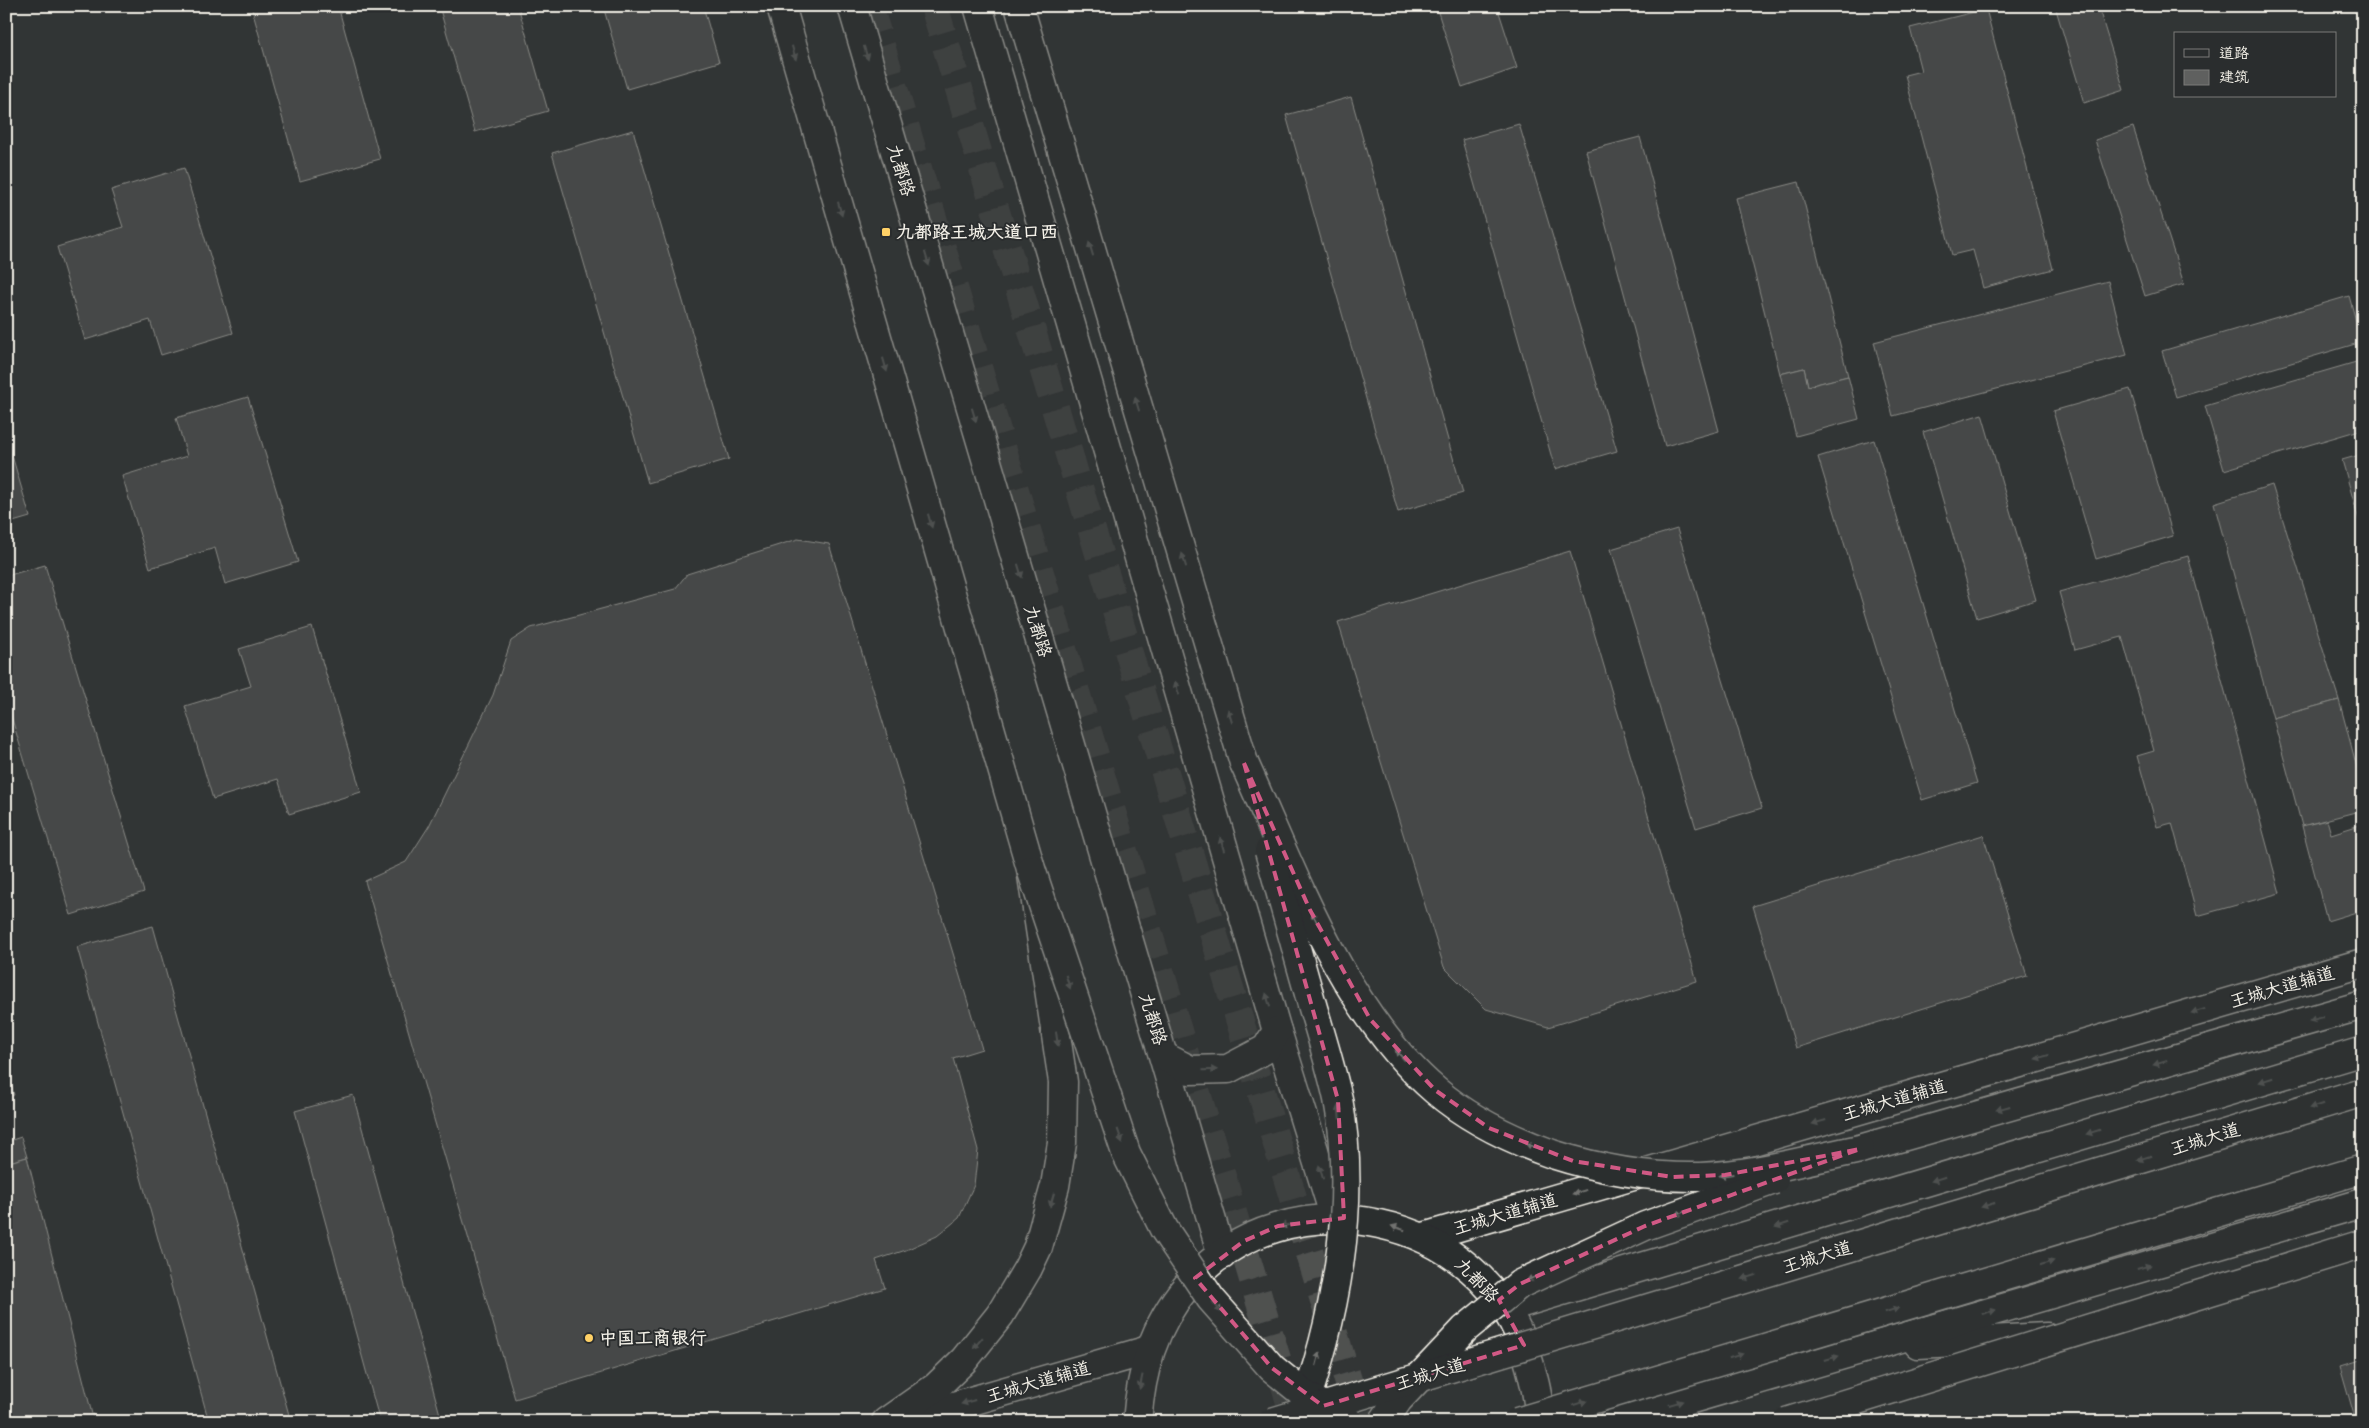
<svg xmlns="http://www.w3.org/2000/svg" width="2369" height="1428" font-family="'Indie Flower','LXGW WenKai TC',sans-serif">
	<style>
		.building { fill: #5f605f; stroke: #f4f1e8 }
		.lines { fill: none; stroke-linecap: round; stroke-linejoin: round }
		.primary-tunnel { stroke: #4f5150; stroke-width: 28; stroke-dasharray: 28 14; stroke-linecap: butt }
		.secondary-casing { stroke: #f4f1e8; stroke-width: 31 }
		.primary-casing { stroke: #f4f1e8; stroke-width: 31 }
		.secondary { stroke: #2a2d2e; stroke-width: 28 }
		.primary { stroke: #2a2d2e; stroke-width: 28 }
		.primary-bridge-casing { stroke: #f4f1e8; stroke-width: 31; stroke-linecap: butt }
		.highway-bridge-casing { stroke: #f4f1e8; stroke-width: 31; stroke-linecap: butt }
		.primary-bridge { stroke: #2a2d2e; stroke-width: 28 }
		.highway-bridge { stroke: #2a2d2e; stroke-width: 28 }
		.oneway { fill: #71726f }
		.marked { fill: none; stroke: #d15985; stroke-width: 4; stroke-dasharray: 10 6; stroke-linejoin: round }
		.poi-dot { fill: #ffd166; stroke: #2a2d2e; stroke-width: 2 }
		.labels { text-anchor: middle; stroke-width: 4; stroke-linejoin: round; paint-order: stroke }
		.street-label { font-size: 18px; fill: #f4f1e8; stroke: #2a2d2e }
		.poi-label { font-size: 18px; font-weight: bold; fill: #f4f1e8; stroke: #2a2d2e; text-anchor: start }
	</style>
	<rect width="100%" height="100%" fill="#323535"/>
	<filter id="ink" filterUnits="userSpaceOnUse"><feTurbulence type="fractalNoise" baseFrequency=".02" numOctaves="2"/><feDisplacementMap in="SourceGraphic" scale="10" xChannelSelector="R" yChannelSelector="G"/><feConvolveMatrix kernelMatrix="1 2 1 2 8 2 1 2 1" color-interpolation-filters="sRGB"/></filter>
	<g filter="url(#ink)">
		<g class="building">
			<path d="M251,6H338L380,159L300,181Z"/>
			<path d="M439,6H518L548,111L475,132Z"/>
			<path d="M603,6H703L719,62L627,89Z"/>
			<path d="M1436,6H1497L1517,68L1462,87Z"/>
			<path d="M2055,6H2098L2124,90L2084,103Z"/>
			<path d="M2356,6H2363V29Z"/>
			<path d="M1986,9L2053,269L1983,288L1973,250L1952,255L1905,75L1921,71L1910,28Z"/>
			<path d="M1351,97L1463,493L1398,512L1286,115Z"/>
			<path d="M1519,124L1617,451L1555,469L1462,140Z"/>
			<path d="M2133,127L2184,284L2145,296L2095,140Z"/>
			<path d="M633,130L729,459L648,483L552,153Z"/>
			<path d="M1640,137L1719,431L1665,446L1586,151Z"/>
			<path d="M184,168L233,333L161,355L150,320L85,340L57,247L123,227L111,190Z"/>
			<path d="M1799,182L1848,376L1808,386L1804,368L1780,374L1736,198Z"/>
			<path d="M2108,281L2127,355L1893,416L1874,342Z"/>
			<path d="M2349,296L2362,342L2176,397L2162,351Z"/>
			<path d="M2363,360V429L2224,470L2205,406Z"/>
			<path d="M1804,368L1808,386L1848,376L1859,419L1796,436L1780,374Z"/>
			<path d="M2130,389L2173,536L2096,559L2053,411Z"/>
			<path d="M248,397L298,562L225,584L215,548L150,568L122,476L187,456L176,418Z"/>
			<path d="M1982,414L2036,600L1977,618L1923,432Z"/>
			<path d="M6,435L30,517L6,524Z"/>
			<path d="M1874,440L1977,783L1922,800L1818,457Z"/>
			<path d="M2363,454V534L2342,460Z"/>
			<path d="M2272,485L2339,700L2273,718L2214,503Z"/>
			<path d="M1677,529L1762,808L1696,828L1611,549Z"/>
			<path d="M798,539L829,544L982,1049L953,1058L978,1150L974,1185L959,1218L937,1236L906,1250L876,1260L885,1288L515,1399L365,881L406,862L429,826L493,695L511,641L531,628L675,589L687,574Z"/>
			<path d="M1570,551L1697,981L1548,1027L1486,1009L1444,967L1338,622Z"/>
			<path d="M2188,556L2280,893L2197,916L2172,823L2157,827L2137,756L2154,751L2122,637L2075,650L2059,592Z"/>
			<path d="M45,565L144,892L71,915L6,699V576Z"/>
			<path d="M312,627L361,792L289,814L278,779L213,799L185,706L251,686L239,649Z"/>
			<path d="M2339,700L2363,790V810L2302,826L2273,718Z"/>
			<path d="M2327,820L2331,834L2363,824V910L2327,921L2302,826Z"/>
			<path d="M1983,835L2027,976L1796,1048L1753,906Z"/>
			<path d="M153,926L291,1422H209L77,947Z"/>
			<path d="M6,1068L14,1095L6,1097Z"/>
			<path d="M353,1095L442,1422H380L295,1111Z"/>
			<path d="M21,1137L27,1157L6,1163V1142Z"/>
			<path d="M27,1157L94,1422H12L6,1396V1163Z"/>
			<path d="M2363,1359V1422H2356L2340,1366Z"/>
		</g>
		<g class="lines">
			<g class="primary-tunnel">
				<path d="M869,6L1296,1422"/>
				<path d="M934,6L1360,1420"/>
			</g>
			<defs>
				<g id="secondary">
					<path d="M852,6L1222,1255"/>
					<path d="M978,6L1277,1031L1335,1218"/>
					<path d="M1165,1057L1190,1070L1228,1069L1266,1049L1277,1031"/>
					<path d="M1424,1237L2363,963"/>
					<path d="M898,1422L1149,1350"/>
					<path d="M1137,1422C1141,1371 1153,1326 1187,1286C1285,1170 1486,1212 1528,1359C1534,1379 1540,1401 1539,1422"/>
				</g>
				<g id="primary">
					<path d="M781,6L1031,869L1063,1082L1062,1143L1055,1186L1038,1247L1028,1268L1000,1315L964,1360L936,1387L886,1422"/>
					<path d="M1019,6L1244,763"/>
					<path d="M1860,1149L2363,1005"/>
					<path d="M1505,1308L2363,1051"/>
					<path d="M1918,1344L2047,1337"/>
					<path d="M1613,1422L2363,1203"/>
				</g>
			</defs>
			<use href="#secondary" class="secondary-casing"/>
			<use href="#primary" class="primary-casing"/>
			<use href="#secondary" class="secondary"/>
			<use href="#primary" class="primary"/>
			<defs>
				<g id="primary-bridge">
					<path d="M1244,763C1294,873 1342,1011 1436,1091C1470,1120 1510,1139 1552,1154C1599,1169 1650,1178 1700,1177C1753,1175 1807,1160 1860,1149"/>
					<path d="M1269,851C1284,904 1298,956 1313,1008C1322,1038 1331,1068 1338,1099C1358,1203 1335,1324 1298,1422"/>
					<path d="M1031,869L1126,1153L1164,1229L1211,1299L1272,1368L1304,1394L1349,1422"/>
					<path d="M1383,1422L1398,1400L1465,1329L1520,1284L1645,1226L1774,1180"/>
					<path d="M1786,1422L2363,1244"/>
				</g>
				<g id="highway-bridge">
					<path d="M1272,1422L2363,1092"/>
					<path d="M1517,1422L2363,1169"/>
				</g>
			</defs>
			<use href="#primary-bridge" class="primary-bridge-casing"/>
			<use href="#highway-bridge" class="highway-bridge-casing"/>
			<use href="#primary-bridge" class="primary-bridge"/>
			<use href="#highway-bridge" class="highway-bridge"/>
		</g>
		<defs><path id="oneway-solid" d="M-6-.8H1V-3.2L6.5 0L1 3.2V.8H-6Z" transform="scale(1.25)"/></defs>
		<g class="oneway">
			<use href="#oneway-solid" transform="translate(794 53) rotate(74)"/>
			<use href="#oneway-solid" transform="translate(866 53) rotate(73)"/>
			<use href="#oneway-solid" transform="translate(840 209) rotate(74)"/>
			<use href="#oneway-solid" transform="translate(1091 249) rotate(-107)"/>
			<use href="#oneway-solid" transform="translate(927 259) rotate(73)"/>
			<use href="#oneway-solid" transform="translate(885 365) rotate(74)"/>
			<use href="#oneway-solid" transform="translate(1137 404) rotate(-107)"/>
			<use href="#oneway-solid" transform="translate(974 415) rotate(73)"/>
			<use href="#oneway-solid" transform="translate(930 521) rotate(74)"/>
			<use href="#oneway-solid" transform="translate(1184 560) rotate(-107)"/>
			<use href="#oneway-solid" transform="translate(1020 571) rotate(73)"/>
			<use href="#oneway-solid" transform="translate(1177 688) rotate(-106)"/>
			<use href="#oneway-solid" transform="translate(1230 716) rotate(-107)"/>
			<use href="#oneway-solid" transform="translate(1222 844) rotate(-106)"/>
			<use href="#oneway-solid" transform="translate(1315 918) rotate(-117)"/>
			<use href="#oneway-solid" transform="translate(1068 982) rotate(72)"/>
			<use href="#oneway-solid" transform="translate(1268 1000) rotate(-106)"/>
			<use href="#oneway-solid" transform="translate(2198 1011) rotate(164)"/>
			<use href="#oneway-solid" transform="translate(2316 1019) rotate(164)"/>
			<use href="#oneway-solid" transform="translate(1057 1039) rotate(82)"/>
			<use href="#oneway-solid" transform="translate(1400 1055) rotate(-133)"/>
			<use href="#oneway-solid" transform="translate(2042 1057) rotate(164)"/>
			<use href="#oneway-solid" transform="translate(2160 1063) rotate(164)"/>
			<use href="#oneway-solid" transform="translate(1210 1070) rotate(-2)"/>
			<use href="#oneway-solid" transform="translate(2266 1080) rotate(163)"/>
			<use href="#oneway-solid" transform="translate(2316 1106) rotate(163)"/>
			<use href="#oneway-solid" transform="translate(2003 1108) rotate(164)"/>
			<use href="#oneway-solid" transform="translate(1339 1112) rotate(-96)"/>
			<use href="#oneway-solid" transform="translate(1819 1122) rotate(164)"/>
			<use href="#oneway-solid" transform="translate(2093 1132) rotate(163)"/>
			<use href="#oneway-solid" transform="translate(1120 1136) rotate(71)"/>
			<use href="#oneway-solid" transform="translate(1532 1146) rotate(-158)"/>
			<use href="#oneway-solid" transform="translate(2144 1158) rotate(163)"/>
			<use href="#oneway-solid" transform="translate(1321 1172) rotate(-107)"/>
			<use href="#oneway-solid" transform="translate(1726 1175) rotate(173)"/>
			<use href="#oneway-solid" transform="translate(1938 1179) rotate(163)"/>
			<use href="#oneway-solid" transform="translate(1579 1192) rotate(164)"/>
			<use href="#oneway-solid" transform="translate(1052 1200) rotate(106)"/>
			<use href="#oneway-solid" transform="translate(1988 1205) rotate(163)"/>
			<use href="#oneway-solid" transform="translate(1682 1213) rotate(160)"/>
			<use href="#oneway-solid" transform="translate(1287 1225) rotate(170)"/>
			<use href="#oneway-solid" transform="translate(1782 1225) rotate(163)"/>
			<use href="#oneway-solid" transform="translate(1398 1228) rotate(-162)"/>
			<use href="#oneway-solid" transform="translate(2047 1263) rotate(-17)"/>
			<use href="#oneway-solid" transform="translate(2144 1267) rotate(-16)"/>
			<use href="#oneway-solid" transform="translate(1749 1277) rotate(163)"/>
			<use href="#oneway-solid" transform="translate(1533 1278) rotate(155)"/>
			<use href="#oneway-solid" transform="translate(1217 1307) rotate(50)"/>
			<use href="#oneway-solid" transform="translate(1892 1310) rotate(-17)"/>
			<use href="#oneway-solid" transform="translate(1989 1312) rotate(-16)"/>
			<use href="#oneway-solid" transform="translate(978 1343) rotate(130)"/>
			<use href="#oneway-solid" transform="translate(1736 1356) rotate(-17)"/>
			<use href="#oneway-solid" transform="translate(1832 1358) rotate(-16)"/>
			<use href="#oneway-solid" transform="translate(1318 1359) rotate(-75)"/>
			<use href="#oneway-solid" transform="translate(1141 1382) rotate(102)"/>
			<use href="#oneway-solid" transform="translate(968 1402) rotate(164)"/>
			<use href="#oneway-solid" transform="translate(1580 1403) rotate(-17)"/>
			<use href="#oneway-solid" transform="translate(1676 1403) rotate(-16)"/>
		</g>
	</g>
	<path d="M0 0H2369V1428H0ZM1244,763L1310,910L1370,1019L1435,1090L1489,1128L1573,1161L1672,1177L1725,1175L1860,1149L1645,1226L1520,1284L1499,1300L1524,1345L1323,1406L1272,1368L1195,1278L1244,1241L1278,1226L1344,1218L1338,1100Z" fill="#323535" fill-opacity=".55" fill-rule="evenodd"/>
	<path class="marked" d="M1244,763L1310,910L1370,1019L1435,1090L1489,1128L1573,1161L1672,1177L1725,1175L1860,1149L1645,1226L1520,1284L1499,1300L1524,1345L1323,1406L1272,1368L1195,1278L1244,1241L1278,1226L1344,1218L1338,1100Z"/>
	<g class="poi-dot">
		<rect x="881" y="227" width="10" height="10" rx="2.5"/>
		<circle cx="589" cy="1338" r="5"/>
	</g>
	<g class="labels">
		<g class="street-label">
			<text transform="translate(901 170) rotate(73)" y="6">九都路</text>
			<text transform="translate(1038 631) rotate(73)" y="6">九都路</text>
			<text transform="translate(2282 987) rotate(-16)" y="6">王城大道辅道</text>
			<text transform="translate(1153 1019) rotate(73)" y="6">九都路</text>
			<text transform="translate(1894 1100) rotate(-16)" y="6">王城大道辅道</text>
			<text transform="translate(2205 1139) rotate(-17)" y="6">王城大道</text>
			<text transform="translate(1505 1214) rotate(-16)" y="6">王城大道辅道</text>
			<text transform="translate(1817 1257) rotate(-17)" y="6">王城大道</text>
			<text transform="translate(1477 1280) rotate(46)" y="6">九都路</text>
			<text transform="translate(1430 1374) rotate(-17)" y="6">王城大道</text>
			<text transform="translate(1038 1382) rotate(-16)" y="6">王城大道辅道</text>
		</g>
		<g class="poi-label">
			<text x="896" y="238">九都路王城大道口西</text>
			<text x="599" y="1344">中国工商银行</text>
		</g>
	</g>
	<rect width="2369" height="1428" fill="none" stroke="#2a2d2e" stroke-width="25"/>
	<rect x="12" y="12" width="2344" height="1403" fill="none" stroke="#f4f1e8" stroke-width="2" filter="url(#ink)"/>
	<rect x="2174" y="32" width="162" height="65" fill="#2a2d2e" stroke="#7b7b78"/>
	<rect x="2184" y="49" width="25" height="8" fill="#2a2d2e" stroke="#7b7b78"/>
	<text x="2219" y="58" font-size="15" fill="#f4f1e8">道路</text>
	<rect x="2184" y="70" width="25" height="15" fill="#5f605f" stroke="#7b7b78"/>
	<text x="2219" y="82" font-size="15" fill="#f4f1e8">建筑</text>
</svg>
